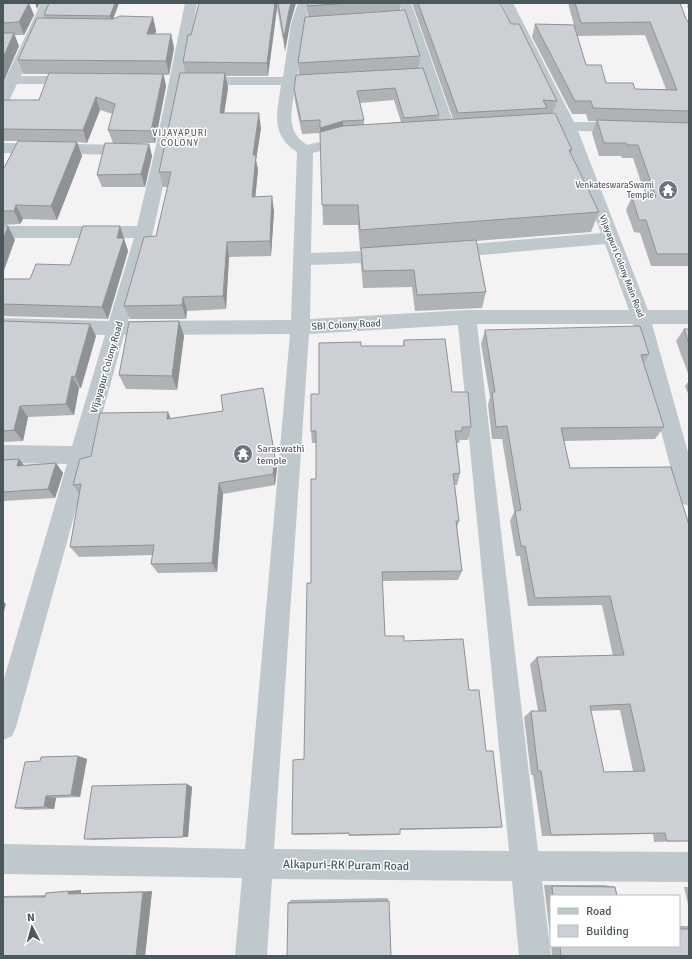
<svg xmlns="http://www.w3.org/2000/svg" width="692" height="959" font-family="Signika,sans-serif">
	<style>
		.lines { fill: none; stroke-linecap: round; stroke-linejoin: round }
		.minor { fill: #bec8cd; fill-rule: evenodd }
		.wall { fill: #afb3b6; fill-rule: evenodd }
		.shaded-wall { fill: #8f9294 }
		.building { fill: #ccd0d4; stroke: #8f9294; fill-rule: evenodd }
		.labels { text-anchor: middle; stroke-width: 3; stroke-linejoin: round; paint-order: stroke }
		.far-neighbourhood-label { font-size: 9px; letter-spacing: 1px; fill: #5e6366; stroke: #fff }
		.far-worship-label { font-size: 9px; fill: #5b616d; stroke: #fff; text-anchor: end }
		.far-street-label { font-size: 9px; fill: #4a585e; stroke: #fff }
		.street-label { font-size: 10px; fill: #4a585e; stroke: #fff }
		.worship-label { font-size: 10px; fill: #5b616d; stroke: #fff; text-anchor: start }
		.near-street-label { font-size: 12px; fill: #4a585e; stroke: #fff }
	</style>
	<rect width="100%" height="100%" fill="#f4f2f2"/>
	<g class="lines">
		<g class="minor">
			<path d="M41,3H53L21,76H77L82,77L84,80L82,83L77,84H17L8,103L3,104V84Z"/>
			<path d="M185,3H197L171,150L153,232L128,321L291,320L297,152C270,135 277,112 281,85H198L193,84L191,81L193,78L198,77H283L291,24L298,3H310L305,24L297,77L306,78L308,81L306,84L296,85C292,108 284,131 307,145L319,142L324,144L327,147L324,150L313,153L311,253L391,250L397,252L400,256L397,260L391,262L311,265L310,319L467,310H629L605,244L447,258L441,256L438,252L441,248L447,246L601,233L563,131L530,133L525,131L522,128L525,125L559,122L501,3H513L574,122H624L629,124L632,127L629,130L624,132L578,131L648,310H689V324H652L689,456V506L681,503L678,496L633,324H477L538,851L689,852V882L542,881L551,956H519L512,881L272,879L267,956H235L242,878L3,874V844L245,849L290,334L124,335L16,727L12,736L3,740V682L67,464L3,463V445L72,446L105,335L3,332V318L109,321L134,238H3V226H137L155,150ZM458,325L509,851L274,849L309,334Z"/>
			<path d="M399,3H411L457,133L454,136H444L441,133Z"/>
			<path d="M3,143L133,145L139,147L141,150L139,153L133,155L3,153Z"/>
		</g>
	</g>
	<g class="wall">
		<path d="M3,3L34,15L24,35H14L19,46L3,83Z"/>
		<path d="M49,3H119L113,19L153,17L156,31L155,34H171L174,48L169,75H164L166,86L155,143H113L108,130L113,114L100,110L87,143L77,142L82,156L57,220L23,219L20,224L3,225V170L18,141H3V100H39L49,74H23L18,60L45,19L44,15Z"/>
		<path d="M199,3H296L290,24L285,51L277,8L268,76H226L228,88L224,113L261,128L256,160L258,170L255,197L274,211L271,256L229,257L226,309L187,311L186,319H130L124,306L156,236L168,187H163L159,172L185,73L183,62L191,35Z"/>
		<path d="M308,3H401L400,10L420,56L419,69L439,115V120L453,119L412,3H500L511,24L557,101L553,113L572,150L571,153L599,212L591,232L476,241L486,292L482,308L415,311L412,287L363,288L361,265V250H360L358,225H323L320,133L302,134L295,101L294,89L299,75L298,63L308,17L307,6ZM394,100L401,122L364,125V120L360,103Z"/>
		<path d="M568,3H680L686,19L689,23V266H651L640,233L634,232L626,210L632,197H646L633,158H622L621,156H599L592,133L596,121H588L586,114H572L532,37L535,24L574,25ZM645,35L666,89H635L606,83L586,65L577,36Z"/>
		<path d="M689,3V11L687,6Z"/>
		<path d="M149,144L152,156L145,187H102L97,175Z"/>
		<path d="M120,226L128,251L108,319L3,316V279H30L70,265Z"/>
		<path d="M3,321L96,336L81,388H79L74,415L28,417L23,441L3,442Z"/>
		<path d="M179,321L184,336L177,390L126,389L119,375Z"/>
		<path d="M684,329H689V376L676,341Z"/>
		<path d="M485,330L649,354L644,364L664,427L655,439L564,441L570,468L689,841L654,842L653,834L542,836L533,775H531L524,717L531,711H538L530,664L537,657L613,656L602,605L528,606L520,556H516L510,521L514,512L502,439H492L488,405L490,397L481,344ZM620,710L633,771L604,772L591,711Z"/>
		<path d="M404,340L452,392L471,427L468,440H460L459,443H457L460,473L457,485H455L459,521L457,527L462,571L458,580L382,581L385,636L404,641L469,690L486,751L502,827L496,828L400,830V834L398,835L349,836V834L294,835L292,834L304,759L316,479V443H312L311,431L319,394L361,346H403Z"/>
		<path d="M689,381V396L685,386Z"/>
		<path d="M168,412L170,418L277,468L275,485L223,494L217,572L158,573L151,564L153,555L79,557L70,547L79,494L73,485L91,456Z"/>
		<path d="M3,460L24,465L56,463L63,473L55,498L3,501Z"/>
		<path d="M78,756L87,759L80,797L56,798L54,809L26,810L15,808L40,761Z"/>
		<path d="M187,784L192,787L188,837L93,840L84,839Z"/>
		<path d="M544,885H605L615,887L617,896H551V943Z"/>
		<path d="M684,887H689V909Z"/>
		<path d="M81,890V893L152,891L145,956H3V896L46,895V893Z"/>
		<path d="M387,898L389,901L288,903L291,900Z"/>
		<path d="M679,926H689V956H552L551,946H679Z"/>
	</g>
	<g class="shaded-wall">
		<path d="M29,3L34,15L24,35L19,22Z"/>
		<path d="M35,3H40L37,9Z"/>
		<path d="M115,3H119L112,22L110,16Z"/>
		<path d="M275,3H277V8L268,76L267,63Z"/>
		<path d="M291,3H296L290,24L285,51L284,38L289,10Z"/>
		<path d="M153,17L156,31L151,48L147,34Z"/>
		<path d="M14,33L19,46L3,83V58Z"/>
		<path d="M171,34L174,48L169,75L166,61Z"/>
		<path d="M225,73L228,88L222,128L220,113Z"/>
		<path d="M163,74L166,86L155,143L151,131Z"/>
		<path d="M96,97L100,110L87,143L83,130Z"/>
		<path d="M259,113L261,128L256,160L258,170L254,211L252,197L253,155Z"/>
		<path d="M343,121V134L320,140V128Z"/>
		<path d="M77,142L82,156L57,220L51,206Z"/>
		<path d="M149,144L152,156L145,187L141,174Z"/>
		<path d="M272,196L274,211L271,256L270,241Z"/>
		<path d="M16,205L23,219L20,224L14,211Z"/>
		<path d="M8,226L15,240L3,273V239Z"/>
		<path d="M120,226L128,251L108,319L102,307Z"/>
		<path d="M227,242L229,257L226,309L223,296Z"/>
		<path d="M183,297L187,311L186,319L182,305Z"/>
		<path d="M179,321L184,336L177,390L172,376Z"/>
		<path d="M90,324L96,336L81,388L75,377Z"/>
		<path d="M72,376L79,388L74,415L66,404Z"/>
		<path d="M263,388L277,468L275,485L273,474Z"/>
		<path d="M20,406L28,417L23,441L14,430Z"/>
		<path d="M168,412L173,424L167,419Z"/>
		<path d="M19,459L27,469L17,466Z"/>
		<path d="M56,463L63,473L55,498L48,489Z"/>
		<path d="M219,483L223,494L217,572L212,563Z"/>
		<path d="M3,601L6,604L3,615Z"/>
		<path d="M78,756L87,759L80,797L71,795Z"/>
		<path d="M187,784L192,787L188,837H183Z"/>
		<path d="M46,796L56,798L54,809L44,807Z"/>
		<path d="M81,890V893L68,894L69,891Z"/>
		<path d="M152,891L145,956H136L143,892Z"/>
	</g>
	<g class="building">
		<path d="M3,3H29L19,22L3,23Z"/>
		<path d="M49,3H115L110,16L44,15Z"/>
		<path d="M199,3H275L267,63L183,62L188,35H191Z"/>
		<path d="M278,3H291L289,10L284,38Z"/>
		<path d="M308,3H350L307,6Z"/>
		<path d="M418,3H500L511,24H519L557,101L543,100L547,108L458,113Z"/>
		<path d="M575,3H680L686,19L689,23V111L593,108L591,101H575L535,24L574,25L586,65H601L606,83H633L635,89L677,90L650,22L581,23Z"/>
		<path d="M405,10L420,56L298,63L305,17Z"/>
		<path d="M120,16L153,17L147,34H171L166,61L18,60L37,18L113,19Z"/>
		<path d="M3,33H14L3,58Z"/>
		<path d="M423,68L439,115L404,118L395,88L357,91L364,120L343,121L320,128V120L301,121L294,89L296,75Z"/>
		<path d="M49,73L163,74L151,131L108,130L115,104L96,97L83,130L3,129V100H39Z"/>
		<path d="M180,73H225L220,113H259L253,155H256L252,197L272,196L270,241L227,242L223,296L183,297L182,305L124,306L144,237L156,236L171,172H159Z"/>
		<path d="M555,113L572,150H569L599,212L360,230L358,205H322L320,132L343,126Z"/>
		<path d="M597,120L689,123V254H657L646,220H639L632,197H656L638,145H627L626,143H604Z"/>
		<path d="M18,141L77,142L51,206L16,205L14,211H3V170Z"/>
		<path d="M105,143L149,144L141,174L97,175Z"/>
		<path d="M3,226H8L3,239Z"/>
		<path d="M83,226H120L117,238H124L102,307L3,304V279H30L36,264L70,265Z"/>
		<path d="M476,240L486,292L417,295L414,270L363,271L361,248Z"/>
		<path d="M3,321L90,324L75,377L72,376L66,404L20,406L14,430L3,431Z"/>
		<path d="M179,321L172,376L119,375L129,322Z"/>
		<path d="M640,326L649,354L641,355L664,427L561,428L570,468L671,467L689,525V841H667L665,833L551,835L541,771H538L531,711H546L537,657L624,655L610,596L535,598L525,546H521L515,511L521,510L507,426L496,427L492,392H495L485,330ZM630,704L645,771L604,772L590,706Z"/>
		<path d="M684,329H689V344Z"/>
		<path d="M445,339L452,392H468L471,427H462V431H455L460,473L453,474L459,521H456L462,571L382,572L385,636H404V641L463,639L469,690H479L486,751H493L502,827L400,829V834L349,835V833L292,834L293,760L304,759L307,583H311V479H316V431H311V394H319V343L361,342V346H404V340Z"/>
		<path d="M263,388L275,457L273,474L219,483L212,563L151,564L154,545L70,547L81,484L73,485L80,459L91,456L100,413L168,412L167,419L223,411L221,395Z"/>
		<path d="M19,459L17,466L56,463L48,489L3,492V460Z"/>
		<path d="M78,756L71,795L46,796L44,807L15,808L25,762L40,761L41,757Z"/>
		<path d="M187,784L183,837L84,839L92,786Z"/>
		<path d="M552,886L615,887L617,896H553Z"/>
		<path d="M69,891L68,894L143,892L136,956H3V897H45L46,893Z"/>
		<path d="M389,901L391,956H287L288,903Z"/>
		<path d="M679,929H689V956H561L560,946H679Z"/>
	</g>
	<defs>
		<symbol id="temple-disc" viewBox="-11 -11 22 22"><circle r="9.5" fill="#6b7280" stroke="#fff"/><path d="M0-6L5-2H3V0L6.5 2.5H4V6H1.5V3h-3V6H-4V2.5H-6.5L-3 0V-2H-5Z" fill="#fff"/></symbol>
	</defs>
	<g fill-rule="evenodd">
		<use href="#temple-disc" x="657" y="179" width="22" height="22"/>
		<use href="#temple-disc" x="232" y="443" width="22" height="22"/>
	</g>
	<g class="labels">
		<g class="far-neighbourhood-label">
			<text x="180" y="136">VIJAYAPURI<tspan x="180" dy="10">COLONY</tspan></text>
		</g>
		<g class="far-worship-label">
			<text x="654" y="188">VenkateswaraSwami<tspan x="654" dy="10">Temple</tspan></text>
		</g>
		<g class="far-street-label">
			<text transform="translate(622 266) rotate(69)" y="3">Vijayapuri Colony Main Road</text>
		</g>
		<g class="street-label">
			<text transform="translate(346 324) rotate(-3)" y="4">SBI Colony Road</text>
			<text transform="translate(106 367) rotate(-74)" y="4">Vijayapur Colony Road</text>
		</g>
		<g class="worship-label">
			<text x="257" y="452">Saraswathi<tspan x="257" dy="12">temple</tspan></text>
		</g>
		<g class="near-street-label">
			<text transform="translate(346 865) rotate(1)" y="4">Alkapuri-RK Puram Road</text>
		</g>
	</g>
	<rect width="692" height="959" fill="none" stroke="#4a585e" stroke-width="8"/>
	<rect x="550" y="895" width="130" height="52" fill="#ffffff" stroke="#b7bcbf"/>
	<rect x="558" y="908" width="20" height="6" fill="#bec8cd" stroke="#b7bcbf"/>
	<text x="586" y="915" font-size="12" fill="#4a585e">Road</text>
	<rect x="558" y="925" width="20" height="12" fill="#ccd0d4" stroke="#b7bcbf"/>
	<text x="586" y="935" font-size="12" fill="#4a585e">Building</text>
	<g transform="translate(32 927) rotate(354)" stroke="#ffffff" stroke-width="3" paint-order="stroke">
	<path d="M0-3L7 15L0 10L-7 15Z" fill="#4a585e"/>
	<text y="-6" font-size="11" font-weight="bold" text-anchor="middle" fill="#4a585e">N</text>
	</g>
</svg>
